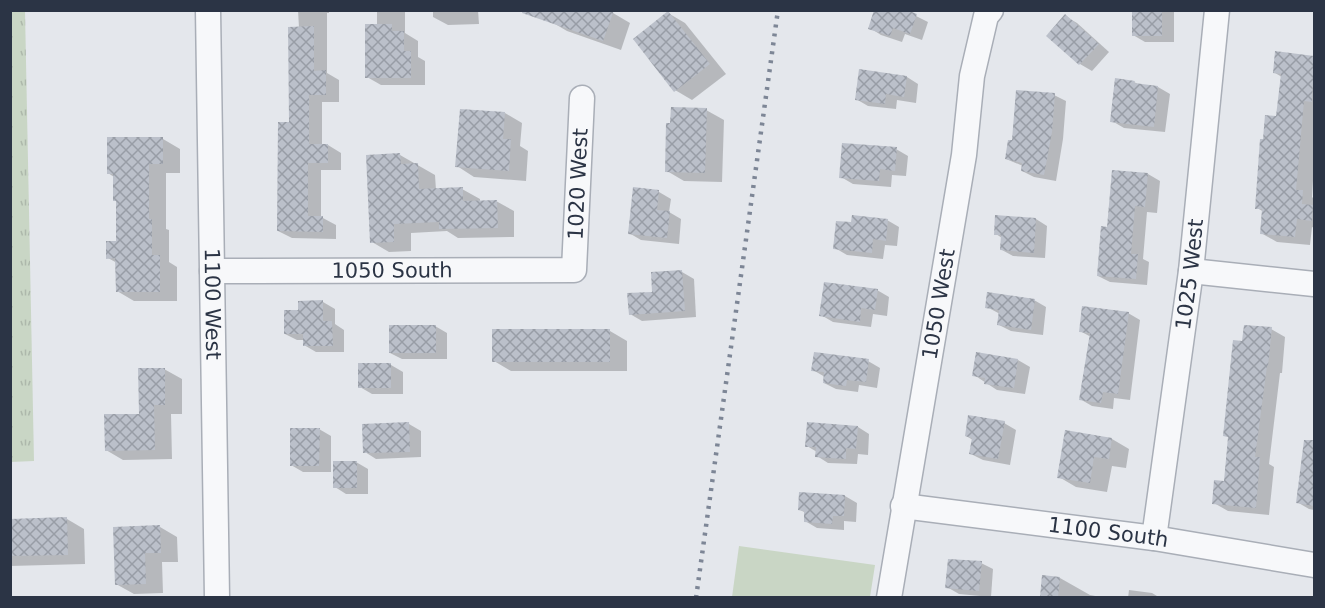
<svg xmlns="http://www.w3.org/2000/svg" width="1325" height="608" font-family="'DejaVu Sans',sans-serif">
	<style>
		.grass { fill: url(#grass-tufts) }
		.green { fill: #c9d6c5 }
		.shadow { fill: #0003 }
		.building { fill: url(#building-cross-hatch) }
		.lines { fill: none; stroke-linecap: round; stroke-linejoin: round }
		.minor-casing { stroke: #a9aeb7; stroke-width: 27 }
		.minor { stroke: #f7f8fa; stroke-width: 24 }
		.rail { stroke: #7d8696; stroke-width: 4.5; stroke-dasharray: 3 6; stroke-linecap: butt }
		.labels { text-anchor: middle; stroke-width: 6; stroke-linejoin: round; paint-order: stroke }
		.street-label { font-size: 21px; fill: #2b3445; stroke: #f4f6f9 }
	</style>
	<defs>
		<pattern id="grass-tufts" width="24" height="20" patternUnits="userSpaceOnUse" patternTransform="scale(1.5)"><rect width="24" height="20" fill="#c9d6c5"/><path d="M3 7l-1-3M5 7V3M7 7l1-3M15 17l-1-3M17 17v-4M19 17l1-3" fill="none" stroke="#adb8ab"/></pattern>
		<pattern id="building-cross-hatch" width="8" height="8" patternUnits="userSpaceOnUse" patternTransform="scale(1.5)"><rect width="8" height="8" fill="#bbc0ca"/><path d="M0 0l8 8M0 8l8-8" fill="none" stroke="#989da6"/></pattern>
	</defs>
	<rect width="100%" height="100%" fill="#e4e7ec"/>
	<path class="grass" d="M10,11H25L34,461L11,462Z"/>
	<path class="green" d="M739,546L875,565L870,597H732Z"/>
	<g class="shadow">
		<path d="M298,10H329V13H327V73L339,80V102H322V145H328L341,153V170H321V217L336,225V239L292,238L278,231L290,124L299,28Z"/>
		<path d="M377,10H405V33L418,41V57L425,61V85H381L367,77L377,25Z"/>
		<path d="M433,10H478L479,24L448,25L433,17Z"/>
		<path d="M1134,10H1174V42H1145L1133,35Z"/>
		<path d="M613,13L630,23L621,50L567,31L550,21Z"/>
		<path d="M668,13L685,23L726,74L692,100L675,90Z"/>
		<path d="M916,16L928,22L922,40L905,34L902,42L881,35L870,28Z"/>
		<path d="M1065,16L1077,23L1109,52L1092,71L1080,64L1048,36Z"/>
		<path d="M1277,53L1314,57V165L1312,197L1314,199V228L1312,227L1310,245L1277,242L1261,233L1264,212L1257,208L1278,118L1282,77L1275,73Z"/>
		<path d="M907,77L918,84L916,103L897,100L896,109L868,106L856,99Z"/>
		<path d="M1134,82L1140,85L1158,87L1170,94L1165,132L1124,128L1112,121Z"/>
		<path d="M1054,95L1066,101L1063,139L1056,181L1034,177L1022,171L1023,166L1006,159L1013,142Z"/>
		<path d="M706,110L724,120L722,182L684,181L667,171Z"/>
		<path d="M505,113L522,123L520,146L528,151L526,181L474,177L457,166Z"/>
		<path d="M108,139H163L180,149V173H166V229L169,230V262L177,267V301H134L117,291V263L108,258L118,242V202L114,200V177L108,173Z"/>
		<path d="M896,149L908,156L906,176L892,175L891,187L853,184L841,177Z"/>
		<path d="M400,155L435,175L436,190L462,189L480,199V202L496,201L514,211V237L458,238L447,231L411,233V251L389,252L372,242Z"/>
		<path d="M1148,174L1160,181L1157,213L1147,212L1143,259L1149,262L1147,285L1110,282L1098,276L1108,228Z"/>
		<path d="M634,189L659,192L671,199L669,212L681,219L679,244L641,240L629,233Z"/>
		<path d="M1036,219L1047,226L1045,258L1013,256L1002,250V238L996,234Z"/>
		<path d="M887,220L899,227L897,246L885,245L883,259L847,255L835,248L853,224Z"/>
		<path d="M682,272L694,279L696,317L642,321L630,314L654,293Z"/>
		<path d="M877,290L889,297L887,316L873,314L871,327L833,322L821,315Z"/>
		<path d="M1034,300L1046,307L1043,335L1011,331L999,325L1000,314L987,307Z"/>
		<path d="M323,302L335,309V324L344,330V352H316L304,345V340H297L285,334L299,311Z"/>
		<path d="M1128,313L1140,320L1130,400L1114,398L1113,409L1092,406L1080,399L1091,337L1080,331Z"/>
		<path d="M435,326L447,333V359H402L390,353Z"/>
		<path d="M1271,329L1285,337L1282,373H1280L1269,464L1274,467L1269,515L1228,511L1214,503L1225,482L1229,438L1225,435Z"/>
		<path d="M610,331L627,341V371H511L494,361Z"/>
		<path d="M977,354L1018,360L1030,367L1025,394L997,390L974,375Z"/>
		<path d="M868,361L880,368L877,388L859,385L858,392L836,389L824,383L825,377L813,370Z"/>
		<path d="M391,365L403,372V394H372L360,387Z"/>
		<path d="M164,369L182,379V414H171L172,459L123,460L106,450L140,415Z"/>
		<path d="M1004,423L1016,430L1010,465L983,460L971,454L973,440L966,436Z"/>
		<path d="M409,424L421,431V457L376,459L365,452Z"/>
		<path d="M858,427L869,434L868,455L858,454L857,464L828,463L817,456V452L807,446Z"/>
		<path d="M319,429L331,436V472H303L291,465Z"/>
		<path d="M1112,439L1129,449L1126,468L1112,466L1107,492L1076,487L1059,477Z"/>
		<path d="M356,462L368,469V494H346L335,487Z"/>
		<path d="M1302,467L1314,469V510L1309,509L1297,502Z"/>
		<path d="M845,496L857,503L856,522L844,521V530L817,528L805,521L806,513L800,510Z"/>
		<path d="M67,519L84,529L85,564L10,566V520Z"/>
		<path d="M160,527L177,537L178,562H162L163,593L134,594L116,584Z"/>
		<path d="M981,563L993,569L991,597L959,594L947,587Z"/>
		<path d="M1043,577L1060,578L1090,595L1106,598H1042Z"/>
		<path d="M1129,590L1152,593L1157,596L1171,598H1128Z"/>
	</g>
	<g class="building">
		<path d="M523,10H614L603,41L522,13Z"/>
		<path d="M874,10H907L917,14L910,34L893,28L890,36L868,29Z"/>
		<rect x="1132" y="10" width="30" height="26"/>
		<path d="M668,11L710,64L674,92L633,39Z"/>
		<path d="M1065,14L1099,44L1079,65L1046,36Z"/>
		<path d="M365,24H392V31H404V51H411V78H365Z"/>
		<path d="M314,26V71L326,70V95H309V144H328V163H308V216H323V232L277,231L278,122H289L288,27Z"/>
		<path d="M1275,51L1314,56L1312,102L1304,101L1296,190H1303L1302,204L1313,205L1312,221L1297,219L1295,237L1260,234L1262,209H1255L1260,139H1263L1265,115L1276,116L1281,74L1273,73Z"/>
		<path d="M859,69L907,76L904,97L886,94L885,104L855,100Z"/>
		<path d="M1115,78L1135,81L1134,83L1158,86L1154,127L1110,122Z"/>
		<path d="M1016,90L1055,93L1052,132L1044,175L1021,171L1022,163L1005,159L1008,140H1012Z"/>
		<path d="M671,107L707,108L705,173L665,172L666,123H670Z"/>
		<path d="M460,109L505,112L503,139H511L509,171L455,167Z"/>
		<path d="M107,137H163V164H149V219H152V255H160V292H116L115,258L106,259V241H116V201H113V174H107Z"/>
		<path d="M842,143L897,147L895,171L880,169L879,181L839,178Z"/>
		<path d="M400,153L401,164L418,163L419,189L463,187V201L497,200L498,228L439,229V222L394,224V242L370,243L366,155Z"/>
		<path d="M1112,170L1148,173L1145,207L1135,206L1131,254H1138L1136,279L1097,276L1101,226L1107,227Z"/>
		<path d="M633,187L659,190L657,210L670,211L667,238L628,234Z"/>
		<path d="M852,215L888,219L886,241L873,239L872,253L833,249L836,221L851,222Z"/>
		<path d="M995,215L1036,218L1034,253L1000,250L1001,235H994Z"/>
		<path d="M682,270L685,311L629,315L627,293L652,292L651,272Z"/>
		<path d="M824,282L878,289L875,310L861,308L860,322L819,316Z"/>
		<path d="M987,292L1035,299L1031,330L997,325L999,310L985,308Z"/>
		<path d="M323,300V321H332L333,346H303V334H284V310H298V301Z"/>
		<path d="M1082,306L1129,312L1118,394L1103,392L1101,403L1079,400L1090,333L1079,332Z"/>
		<rect x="389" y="325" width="47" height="28"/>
		<path d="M1244,325L1272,327L1268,366H1267L1255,457H1260L1256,508L1212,504L1214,480L1224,481L1228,437L1223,436L1233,340L1242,341Z"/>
		<rect x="492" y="329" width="118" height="33"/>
		<path d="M814,352L869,359L866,382L847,380L846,386L823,383L824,372L811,371Z"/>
		<path d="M976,352L1018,359L1014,388L984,384L985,378L972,376Z"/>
		<rect x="358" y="363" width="33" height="25"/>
		<path d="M138,368H165V405H154L155,450L105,451L104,414H139Z"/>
		<path d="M968,415L1005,421L998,459L969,454L972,438L965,436Z"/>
		<path d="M409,422L410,452L363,453L362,424Z"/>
		<path d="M807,422L858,426L856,449L846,448V459L815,457L816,447H805Z"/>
		<path d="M290,428H320L319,466H290Z"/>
		<path d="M1065,430L1112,438L1109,459L1094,457L1090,483L1057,478Z"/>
		<path d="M1304,440H1314V506L1296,503Z"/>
		<rect x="333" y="461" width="24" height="27"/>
		<path d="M799,492L845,495L844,516H833L832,524L804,522V511L798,510Z"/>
		<path d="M67,517L68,555L10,556V519Z"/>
		<path d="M160,525L161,553H145L146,584L115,585L113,527Z"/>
		<path d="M948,559L982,561L979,591L945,588Z"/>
		<path d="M1042,575L1060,577L1058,597H1040Z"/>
	</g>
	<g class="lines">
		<defs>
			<g id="minor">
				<path id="s1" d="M208,10L217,598"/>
				<path id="s2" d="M212,271L574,270L582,98"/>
				<path d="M1191,271L1314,284"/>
				<path id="s3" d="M903,506L1154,538L1314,565"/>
				<path id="s4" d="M1154,538L1191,271L1217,10"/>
				<path id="s5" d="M889,598L964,155L972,76L986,16L991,10"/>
			</g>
		</defs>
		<use href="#minor" class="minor-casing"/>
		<use href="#minor" class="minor"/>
		<path class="rail" d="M696,598L778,10"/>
	</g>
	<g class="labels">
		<g class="street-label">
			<text dy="7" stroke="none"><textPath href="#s2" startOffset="448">1020 West</textPath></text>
			<text dy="7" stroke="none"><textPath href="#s2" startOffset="180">1050 South</textPath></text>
			<text dy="7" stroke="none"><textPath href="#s4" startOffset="266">1025 West</textPath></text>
			<text dy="7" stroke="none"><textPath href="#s5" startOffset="298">1050 West</textPath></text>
			<text dy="7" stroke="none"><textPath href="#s1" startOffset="294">1100 West</textPath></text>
			<text dy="7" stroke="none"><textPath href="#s3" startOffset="207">1100 South</textPath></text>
		</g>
	</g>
	<rect width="1325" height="608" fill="none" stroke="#2b3445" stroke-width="24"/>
</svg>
